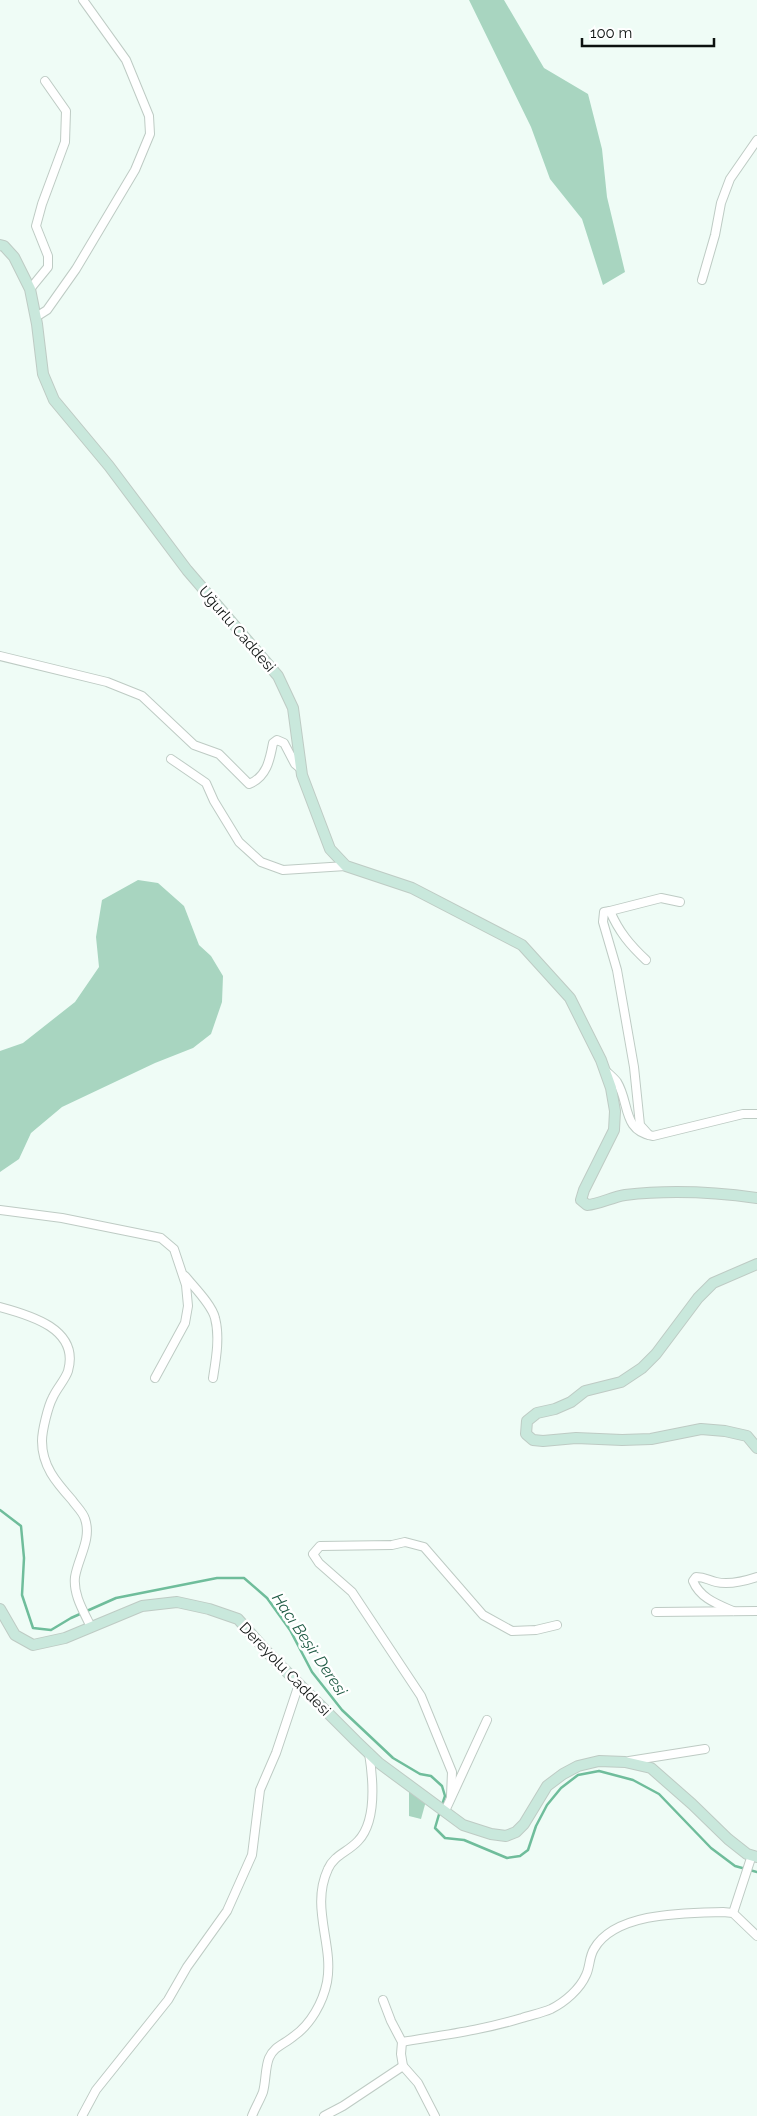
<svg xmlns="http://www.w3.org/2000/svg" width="757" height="2116" font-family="Raleway,sans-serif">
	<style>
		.green { fill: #a8d5c0 }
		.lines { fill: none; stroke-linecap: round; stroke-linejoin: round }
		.stream { stroke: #6fbd9b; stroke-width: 2.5 }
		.street-casing { stroke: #becbc4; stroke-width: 10 }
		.secondary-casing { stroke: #becbc4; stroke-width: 12 }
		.street { stroke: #fff; stroke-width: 8 }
		.secondary { stroke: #c9e8dc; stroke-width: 10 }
		.labels { text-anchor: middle; stroke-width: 5; stroke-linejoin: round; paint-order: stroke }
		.street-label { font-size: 15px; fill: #0c110f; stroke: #fff }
		.water-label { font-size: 16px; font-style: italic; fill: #205c45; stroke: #fff }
	</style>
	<rect width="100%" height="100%" fill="#effcf6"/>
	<g class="green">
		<path d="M469,0H504L544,68L588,94L602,149L607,197L625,272L603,285L582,219L550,179L531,127Z"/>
		<path d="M138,880L158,883L184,906L199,945L211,956L223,976L222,1002L211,1034L193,1048L155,1063L62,1107L31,1133L19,1159L0,1172V1051L23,1043L75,1002L99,967L96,937L102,900Z"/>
		<path d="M409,1789L426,1801L421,1819L409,1816Z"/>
	</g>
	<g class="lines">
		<g class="stream">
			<path d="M0,1510L21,1526L24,1558L22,1595L33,1628L51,1630L71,1618L116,1598L217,1578H244L267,1598L290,1630L312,1672L342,1710L393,1758L420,1774L431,1776L442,1786L445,1796L442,1805"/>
			<path d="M440,1811L435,1828L445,1838L464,1840L507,1858L520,1856L528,1850L536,1826L547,1805L561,1788L578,1775L599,1771L633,1780L659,1794L711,1848L735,1866L757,1872"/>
		</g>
		<defs>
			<g id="street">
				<path d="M702,280L715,235L721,203L730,179L757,140"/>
				<path d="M30,289L48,267V256L36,226L42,204L65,142L66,111L45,81"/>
				<path d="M36,317L47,310L76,269L135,170L150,134L149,116L126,60L83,0"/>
				<path d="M0,656L107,682L142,696L194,745L219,754L249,784C267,777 270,759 273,743L277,740L284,743L295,764L301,769"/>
				<path d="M171,759L206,783L214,801L239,842L261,862L283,870L346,866"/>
				<path d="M610,911L661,898L680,902"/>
				<path d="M646,960C630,945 619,932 610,911L604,912L603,922L617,970L634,1067L640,1125L649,1135"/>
				<path d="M606,1071C609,1074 614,1078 617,1082C630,1103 622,1131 653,1136L743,1114H757"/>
				<path d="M0,1210L62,1218L161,1238L174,1249L186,1285L188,1306L185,1323L155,1378"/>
				<path d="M185,1276C194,1287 212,1305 215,1318C220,1337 216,1359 213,1378"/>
				<path d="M0,1307C30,1315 80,1329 68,1371C65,1380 57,1388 53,1397C48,1406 42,1431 42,1441C42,1466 56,1482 72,1500C76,1506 83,1512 85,1519C92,1539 78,1558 75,1577C73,1595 84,1612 91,1627"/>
				<path d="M733,1611C717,1604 700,1598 693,1581L696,1577C705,1577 708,1580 716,1582C729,1585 745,1581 757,1577"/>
				<path d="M656,1612L757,1611"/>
				<path d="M629,1761L705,1749"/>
				<path d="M451,1796L452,1772L421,1696L352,1592L319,1563L313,1554L320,1546L392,1545L405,1542L424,1547L483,1615L512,1631L536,1630L557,1625"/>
				<path d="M445,1811L487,1720"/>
				<path d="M733,1913L752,1855"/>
				<path d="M383,2000L391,2021L402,2042L401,2054L403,2066L418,2083L435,2116"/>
				<path d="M402,2042C443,2035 483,2030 522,2018C531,2015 542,2013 551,2009C565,2002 580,1989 586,1975C590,1967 589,1957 594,1949C615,1912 685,1913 723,1912L733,1913L757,1936"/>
				<path d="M82,2116L96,2090L168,2000L187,1967L227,1911L252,1855L260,1790L276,1753L299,1684"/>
				<path d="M252,2116C255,2108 260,2100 263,2092C266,2081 265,2068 269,2058C274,2046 285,2044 294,2036C311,2024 323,2002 327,1982C334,1944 310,1908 328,1869C334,1855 348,1852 358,1841C377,1821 373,1778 369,1753"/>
				<path d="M324,2116L343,2106L403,2066"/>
			</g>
			<g id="secondary">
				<path d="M0,245L4,246L14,257L30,289L37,324L43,374L54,400L109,466L187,570L278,676L293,708L302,775L330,849L346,866L412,888L522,945L570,998L601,1060L611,1088L615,1111L614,1130L584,1190L581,1200L587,1205C600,1204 612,1197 625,1195C668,1190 714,1192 757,1198"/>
				<path d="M757,1264L713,1283L698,1298L656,1354L642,1368L621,1382L585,1391L571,1402L555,1409L537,1413L527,1421L526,1434L533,1440L543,1441L576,1438L622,1440L651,1439L701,1429L725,1431L747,1436L757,1448"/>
				<path d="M0,1609L15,1635L33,1645L65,1638L142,1606L177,1602L209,1609L238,1619L269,1654L356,1741L379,1763L463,1825L491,1834L506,1836L516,1832L524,1824L547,1786L563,1774L578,1766L599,1761L625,1762L651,1768L692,1804L728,1839L747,1854L757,1857"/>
			</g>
		</defs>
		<use href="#street" class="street-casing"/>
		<use href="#secondary" class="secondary-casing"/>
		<use href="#street" class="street"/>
		<use href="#secondary" class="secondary"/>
	</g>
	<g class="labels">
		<g class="street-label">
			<text transform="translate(237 629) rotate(49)" y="5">Uğurlu Caddesi</text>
			<text transform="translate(285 1669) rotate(46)" y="5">Dereyolu Caddesi</text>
		</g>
		<g class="water-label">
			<text transform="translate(310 1644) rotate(56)" y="6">Hacı Beşir Deresi</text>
		</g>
	</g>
	<path d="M582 38v8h132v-8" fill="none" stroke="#0c110f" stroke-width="2.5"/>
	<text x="590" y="38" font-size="15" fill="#0c110f" stroke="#ffffff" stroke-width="4" paint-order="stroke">100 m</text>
</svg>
